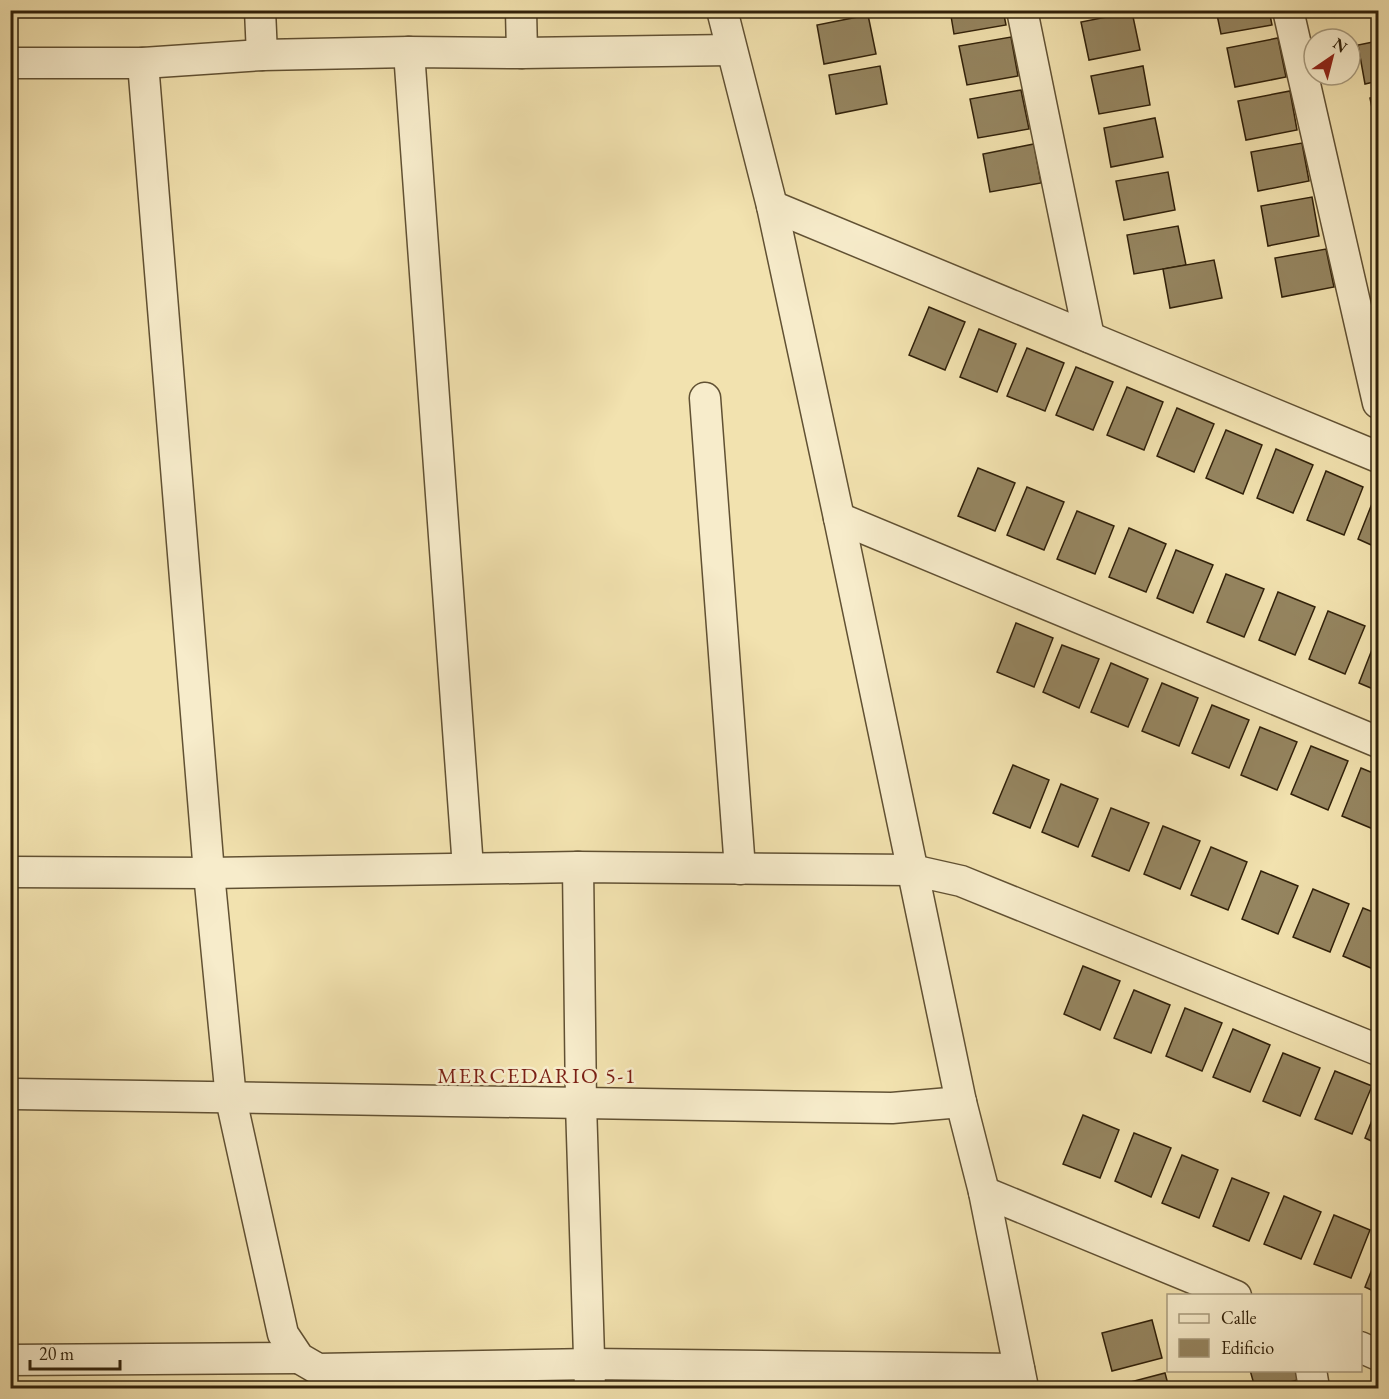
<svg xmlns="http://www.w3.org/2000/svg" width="1389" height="1399" font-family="'EB Garamond',serif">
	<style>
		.building { fill: #958560; stroke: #31210a; stroke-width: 1.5 }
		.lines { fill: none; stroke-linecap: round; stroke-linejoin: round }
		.minor-casing { stroke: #615133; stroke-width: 33 }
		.minor { stroke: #f7eccb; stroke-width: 30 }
		.labels { text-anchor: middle; stroke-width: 5; stroke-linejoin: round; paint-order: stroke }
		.neighbourhood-label { font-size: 22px; letter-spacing: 1.5px; fill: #7a1f14; stroke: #f7eccb }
	</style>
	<rect width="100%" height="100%" fill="#f2e2af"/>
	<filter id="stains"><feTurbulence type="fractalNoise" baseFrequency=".00333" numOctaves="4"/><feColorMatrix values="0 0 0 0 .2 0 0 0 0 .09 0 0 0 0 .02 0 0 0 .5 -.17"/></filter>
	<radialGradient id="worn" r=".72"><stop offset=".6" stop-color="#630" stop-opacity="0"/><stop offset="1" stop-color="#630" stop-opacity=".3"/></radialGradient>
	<g class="building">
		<path d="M950,10H1003L1006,25L954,34Z"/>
		<path d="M1216,10H1269L1272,25L1221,34Z"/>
		<path d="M1132,12L1140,50L1089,60L1081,22Z"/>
		<path d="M868,15L876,54L824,64L817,25Z"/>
		<path d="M1011,37L1018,76L967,85L959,46Z"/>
		<path d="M1278,38L1286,77L1235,87L1227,48Z"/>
		<path d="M1378,41V81L1365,84L1358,45Z"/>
		<path d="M880,66L887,104L836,114L829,75Z"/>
		<path d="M1143,66L1150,105L1099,114L1091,76Z"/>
		<path d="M1021,90L1029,129L978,138L970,99Z"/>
		<path d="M1290,91L1297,130L1246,140L1238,101Z"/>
		<path d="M1378,96V137L1370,98Z"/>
		<path d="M1155,118L1163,157L1111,167L1104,128Z"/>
		<path d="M1302,143L1309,181L1258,191L1251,152Z"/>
		<path d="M1034,144L1041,183L990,192L983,154Z"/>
		<path d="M1168,172L1175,210L1124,220L1116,181Z"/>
		<path d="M1312,197L1319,236L1268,246L1261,206Z"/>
		<path d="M1178,226L1186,265L1134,274L1127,235Z"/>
		<path d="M1326,249L1334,287L1282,297L1275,258Z"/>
		<path d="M1214,260L1222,298L1170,308L1163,269Z"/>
		<path d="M929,307L965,322L945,370L909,355Z"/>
		<path d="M979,329L1016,344L997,392L960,377Z"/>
		<path d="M1027,348L1064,363L1045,411L1007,396Z"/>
		<path d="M1076,367L1113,382L1093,430L1056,415Z"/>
		<path d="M1127,387L1163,402L1144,450L1107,435Z"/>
		<path d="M1177,408L1214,424L1194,472L1157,456Z"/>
		<path d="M1226,430L1262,445L1243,494L1206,478Z"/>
		<path d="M1276,449L1313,465L1293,513L1257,498Z"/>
		<path d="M978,468L1015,483L995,531L958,516Z"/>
		<path d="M1326,471L1363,487L1344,535L1307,520Z"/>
		<path d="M1027,487L1064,502L1044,550L1007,535Z"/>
		<path d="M1377,491H1378V548L1358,539Z"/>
		<path d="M1077,511L1114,526L1095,574L1057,559Z"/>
		<path d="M1129,528L1166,544L1146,592L1109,577Z"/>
		<path d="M1176,550L1213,565L1193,613L1157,598Z"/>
		<path d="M1226,574L1264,589L1244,637L1207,622Z"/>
		<path d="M1278,592L1315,607L1295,655L1259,640Z"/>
		<path d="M1328,611L1365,626L1345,674L1309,659Z"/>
		<path d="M1016,623L1053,638L1034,687L997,672Z"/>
		<path d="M1378,634V691L1359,683Z"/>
		<path d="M1062,645L1099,659L1079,708L1043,692Z"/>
		<path d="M1111,663L1148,679L1128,727L1091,712Z"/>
		<path d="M1162,683L1198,698L1179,746L1142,731Z"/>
		<path d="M1212,705L1249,720L1229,768L1192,753Z"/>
		<path d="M1260,727L1297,742L1277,790L1241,775Z"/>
		<path d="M1311,746L1348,761L1328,810L1291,794Z"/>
		<path d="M1013,765L1049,780L1030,828L993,813Z"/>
		<path d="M1361,768L1378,775V831L1342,816Z"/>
		<path d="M1061,784L1098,799L1078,847L1042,832Z"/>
		<path d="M1111,808L1149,823L1129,871L1092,856Z"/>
		<path d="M1163,826L1200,841L1180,889L1144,874Z"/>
		<path d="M1211,847L1247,862L1228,910L1191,895Z"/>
		<path d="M1261,871L1298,886L1278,934L1242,919Z"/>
		<path d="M1313,889L1349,904L1330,952L1293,937Z"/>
		<path d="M1363,908L1378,914V971L1343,956Z"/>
		<path d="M1083,966L1120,981L1100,1030L1064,1014Z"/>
		<path d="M1134,990L1170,1005L1151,1053L1114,1038Z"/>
		<path d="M1185,1008L1222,1023L1202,1071L1166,1056Z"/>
		<path d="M1233,1029L1270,1045L1250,1092L1213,1077Z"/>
		<path d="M1283,1053L1320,1068L1300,1116L1263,1101Z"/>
		<path d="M1335,1071L1372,1086L1352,1134L1315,1119Z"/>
		<path d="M1378,1105V1144L1365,1138Z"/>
		<path d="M1083,1115L1119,1130L1100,1178L1063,1164Z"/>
		<path d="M1134,1133L1171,1148L1151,1197L1115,1181Z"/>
		<path d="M1182,1155L1218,1170L1199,1218L1162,1203Z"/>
		<path d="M1232,1178L1269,1193L1249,1241L1213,1226Z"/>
		<path d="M1284,1196L1321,1212L1301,1259L1264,1244Z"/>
		<path d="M1334,1215L1370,1230L1351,1278L1314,1264Z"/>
		<path d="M1378,1254V1293L1365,1287Z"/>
		<path d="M1152,1320L1162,1358L1112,1371L1102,1333Z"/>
		<path d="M1250,1370H1304L1306,1378L1265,1388H1255Z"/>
		<path d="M1165,1373L1169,1388H1115V1386Z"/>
	</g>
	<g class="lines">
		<defs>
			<g id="minor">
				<path d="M260,10L262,55"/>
				<path d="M521,10L522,53"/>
				<path d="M722,10L772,206L839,518L961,1102L984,1192L1023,1388"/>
				<path d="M1022,10L1089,337"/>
				<path d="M1288,10L1378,403"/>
				<path d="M409,52L468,868"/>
				<path d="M10,63H143L262,55L409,52L522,53L731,50"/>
				<path d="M143,63L209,873L231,1099L283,1334L299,1358L318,1369L591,1364L1019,1369"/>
				<path d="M772,206L1378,457"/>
				<path d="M705,398L740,869"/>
				<path d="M839,518L1378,742"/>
				<path d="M578,867L581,1104L590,1388"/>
				<path d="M10,872L209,873L578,867L912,870L961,881L1378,1050"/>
				<path d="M15,1094L892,1108L961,1102"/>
				<path d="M984,1192L1236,1296"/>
				<path d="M1360,1347L1378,1355"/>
				<path d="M10,1360L299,1358"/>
				<path d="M1311,1370L1314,1388"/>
			</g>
		</defs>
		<use href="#minor" class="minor-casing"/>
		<use href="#minor" class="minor"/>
	</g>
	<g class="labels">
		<g class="neighbourhood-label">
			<text x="537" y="1083">MERCEDARIO 5-1</text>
		</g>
	</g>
	<rect width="1389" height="1399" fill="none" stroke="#f2e2af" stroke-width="36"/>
	<rect x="12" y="12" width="1365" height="1375" fill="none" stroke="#31210a" stroke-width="3"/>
	<rect x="18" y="18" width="1353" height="1363" fill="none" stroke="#31210a" stroke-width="1.5"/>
	<rect x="1167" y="1294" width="195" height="78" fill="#f7eccb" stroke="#a89b7e" stroke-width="1.5"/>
	<rect x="1179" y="1314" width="30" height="9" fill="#f7eccb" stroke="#a89b7e" stroke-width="1.5"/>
	<text x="1221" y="1324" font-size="18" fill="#31210a">Calle</text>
	<rect x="1179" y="1339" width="30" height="18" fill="#958560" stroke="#a89b7e" stroke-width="1.5"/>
	<text x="1221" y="1354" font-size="18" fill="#31210a">Edificio</text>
	<g transform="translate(1332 57) rotate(35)"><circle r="28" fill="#f7eccb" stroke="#a89b7e" stroke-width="1.5"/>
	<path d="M0-4.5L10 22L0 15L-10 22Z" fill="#8f2418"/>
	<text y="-9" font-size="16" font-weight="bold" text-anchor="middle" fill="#31210a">N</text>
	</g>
	<path d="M30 1360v9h90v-9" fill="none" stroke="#31210a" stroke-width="3"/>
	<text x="39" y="1360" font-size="18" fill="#31210a" stroke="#f7eccb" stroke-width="4.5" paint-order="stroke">20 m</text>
	<rect width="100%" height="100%" filter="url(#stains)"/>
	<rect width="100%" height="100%" fill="url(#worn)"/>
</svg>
